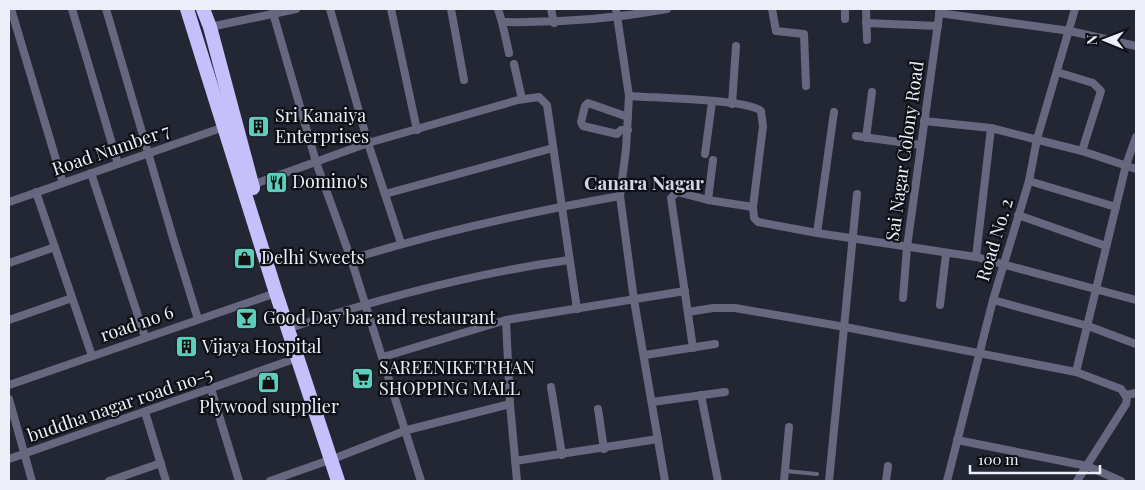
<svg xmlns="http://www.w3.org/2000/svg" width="1145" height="490" font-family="'Playfair Display',serif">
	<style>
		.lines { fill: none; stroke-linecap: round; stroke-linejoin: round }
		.lane { stroke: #69677f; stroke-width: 4 }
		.street { stroke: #69677f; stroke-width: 8 }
		.highway { stroke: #c5bffb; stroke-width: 14 }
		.labels { text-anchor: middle; stroke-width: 4.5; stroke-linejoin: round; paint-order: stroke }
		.poi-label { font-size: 18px; fill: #eceff7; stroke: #0e1016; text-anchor: start }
		.street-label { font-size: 18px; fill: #eceff7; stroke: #0e1016 }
		.neighbourhood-label { font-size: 19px; font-weight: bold; fill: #d0d6e7; stroke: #0e1016 }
	</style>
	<rect width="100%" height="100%" fill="#232734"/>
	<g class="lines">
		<path class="lane" d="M785,471L817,474"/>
		<g class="street">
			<path d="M11,9L63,183"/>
			<path d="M72,9L118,164"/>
			<path d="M106,9L173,238L198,319"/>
			<path d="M330,9L368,143L401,243"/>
			<path d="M391,9L417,130"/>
			<path d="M451,9L464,80"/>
			<path d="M498,9L502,22C559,23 612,19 667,9"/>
			<path d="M551,9L554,23"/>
			<path d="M616,9L629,96L626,149L620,196L634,300L665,481"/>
			<path d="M772,9L776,31L804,34L806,86"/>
			<path d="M845,9V19"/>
			<path d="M866,9L867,40"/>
			<path d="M273,13L316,162L351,259L421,481"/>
			<path d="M939,13L1070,31L1136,46"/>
			<path d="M502,22L509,53"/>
			<path d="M866,23L938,26"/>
			<path d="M210,27L296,9"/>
			<path d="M514,64L522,99"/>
			<path d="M1057,72L1093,83L1101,91L1082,151"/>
			<path d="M629,96C652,98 747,99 761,111L763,126L753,207L754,218L758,222L817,233L976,257L1136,300"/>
			<path d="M732,104L736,46"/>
			<path d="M924,121L991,128L1082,151L1136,169"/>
			<path d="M628,130H621L617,134L583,126L581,122L585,106L588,103L628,117"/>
			<path d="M856,136L921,145"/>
			<path d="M866,138L872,92"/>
			<path d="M705,154L712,102"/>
			<path d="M91,173L145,337"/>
			<path d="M1029,181L1116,207"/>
			<path d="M252,185L368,143L518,100L539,97L547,105L577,309"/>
			<path d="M36,192L92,356"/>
			<path d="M385,194L553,148"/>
			<path d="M708,200L713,160"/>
			<path d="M9,202L224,127"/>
			<path d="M1018,215L1106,246"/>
			<path d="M817,233L834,112"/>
			<path d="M976,257L991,128"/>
			<path d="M351,259C439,232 529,212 620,196"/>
			<path d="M9,263L55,247"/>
			<path d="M903,298L907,247L940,9"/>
			<path d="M993,300L1088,326L1136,344"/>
			<path d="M940,305L946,254"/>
			<path d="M688,312L713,308H735L845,327L1076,372L1121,389L1127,398L1126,404L1077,481"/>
			<path d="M9,320L72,298"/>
			<path d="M506,320L510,404L517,481"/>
			<path d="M296,326C385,297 476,273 569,260"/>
			<path d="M693,348L671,198L677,192L708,200L753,207"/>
			<path d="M645,355L715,344"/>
			<path d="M383,357L506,320L685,291"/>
			<path d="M1076,372L1126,165L1136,137"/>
			<path d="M9,385L276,293"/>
			<path d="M551,387L562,455"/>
			<path d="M211,389L239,481"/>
			<path d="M701,395L718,481"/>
			<path d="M1126,395L1136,393"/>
			<path d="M9,399L32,481"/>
			<path d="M652,402L725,392"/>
			<path d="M598,409L604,449"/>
			<path d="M145,412L166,481"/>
			<path d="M957,440L1087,466L1121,481"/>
			<path d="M338,457L407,430L510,404"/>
			<path d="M9,459L297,358"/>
			<path d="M515,461L658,439"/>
			<path d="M109,481L161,463"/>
			<path d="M270,481L332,459"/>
			<path d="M784,481L789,427"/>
			<path d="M829,481L857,194"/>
			<path d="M886,481L888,466"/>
			<path d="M947,481L993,300L1029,181L1037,139L1075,9"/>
		</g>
		<g class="highway">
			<path d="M187,9L276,293L338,481"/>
			<path d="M203,9L210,27L253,188"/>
		</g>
	</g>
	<defs>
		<symbol id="building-square" viewBox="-11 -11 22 22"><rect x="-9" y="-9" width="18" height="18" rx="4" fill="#5ccebb" stroke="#0e1016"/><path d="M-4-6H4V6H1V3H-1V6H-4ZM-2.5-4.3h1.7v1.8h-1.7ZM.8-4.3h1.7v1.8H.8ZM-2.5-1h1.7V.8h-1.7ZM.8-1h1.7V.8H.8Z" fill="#111"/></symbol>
		<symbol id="restaurant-square" viewBox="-11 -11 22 22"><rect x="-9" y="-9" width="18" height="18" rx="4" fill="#5ccebb" stroke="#0e1016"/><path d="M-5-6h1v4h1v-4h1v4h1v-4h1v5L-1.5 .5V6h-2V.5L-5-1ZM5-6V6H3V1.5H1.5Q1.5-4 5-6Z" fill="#111"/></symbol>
		<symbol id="shop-square" viewBox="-11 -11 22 22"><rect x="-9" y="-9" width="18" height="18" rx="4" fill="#5ccebb" stroke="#0e1016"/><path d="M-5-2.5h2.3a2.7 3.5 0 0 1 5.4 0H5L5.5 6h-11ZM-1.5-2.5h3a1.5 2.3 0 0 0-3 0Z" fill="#111"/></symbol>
		<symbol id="bar-square" viewBox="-11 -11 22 22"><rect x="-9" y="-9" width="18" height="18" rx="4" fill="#5ccebb" stroke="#0e1016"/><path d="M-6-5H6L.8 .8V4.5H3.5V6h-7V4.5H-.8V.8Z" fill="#111"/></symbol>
		<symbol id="supermarket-square" viewBox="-11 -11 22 22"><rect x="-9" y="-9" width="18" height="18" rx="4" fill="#5ccebb" stroke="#0e1016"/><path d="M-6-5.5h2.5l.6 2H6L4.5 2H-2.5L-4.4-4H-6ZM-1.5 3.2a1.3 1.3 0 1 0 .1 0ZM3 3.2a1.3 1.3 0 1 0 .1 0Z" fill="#111"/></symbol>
	</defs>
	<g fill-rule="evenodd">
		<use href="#building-square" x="246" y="114" width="25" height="25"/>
		<use href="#restaurant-square" x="264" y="170" width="25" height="25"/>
		<use href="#shop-square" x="232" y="246" width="25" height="25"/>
		<use href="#bar-square" x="234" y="306" width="25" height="25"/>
		<use href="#building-square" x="174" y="334" width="25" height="25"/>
		<use href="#supermarket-square" x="350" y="366" width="25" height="25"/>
		<use href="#shop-square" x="256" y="370" width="25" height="25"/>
	</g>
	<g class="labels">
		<g class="poi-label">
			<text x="275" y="122">Sri Kanaiya<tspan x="275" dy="21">Enterprises</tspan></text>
			<text x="292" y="188">Domino's</text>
			<text x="261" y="264">Delhi Sweets</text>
			<text x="263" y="324">Good Day bar and restaurant</text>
			<text x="202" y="353">Vijaya Hospital</text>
			<text x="379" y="374">SAREENIKETRHAN<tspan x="379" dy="21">SHOPPING MALL</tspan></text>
			<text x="269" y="413" text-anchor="middle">Plywood supplier</text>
		</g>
		<g class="street-label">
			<text transform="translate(111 150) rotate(-19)" y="6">Road Number 7</text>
			<text transform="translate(905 151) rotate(-82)" y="6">Sai Nagar Colony Road</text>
			<text transform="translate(995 240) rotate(-73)" y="6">Road No. 2</text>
			<text transform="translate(137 324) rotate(-19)" y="6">road no 6</text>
			<text transform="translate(120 405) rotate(-19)" y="6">buddha nagar road no-5</text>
		</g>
		<g class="neighbourhood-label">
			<text x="644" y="190">Canara Nagar</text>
		</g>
	</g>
	<rect width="1145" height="490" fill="none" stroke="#eceff7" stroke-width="20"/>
	<g transform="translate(1105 40) rotate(271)" stroke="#0e1016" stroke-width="4" paint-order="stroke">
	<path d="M0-4L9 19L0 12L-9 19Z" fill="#eceff7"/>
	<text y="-8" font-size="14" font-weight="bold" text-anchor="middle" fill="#eceff7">N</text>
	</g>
	<path d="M970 465v8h130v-8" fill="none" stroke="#eceff7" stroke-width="2.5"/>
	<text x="978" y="465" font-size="15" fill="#eceff7" stroke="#0e1016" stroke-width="4" paint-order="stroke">100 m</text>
</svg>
